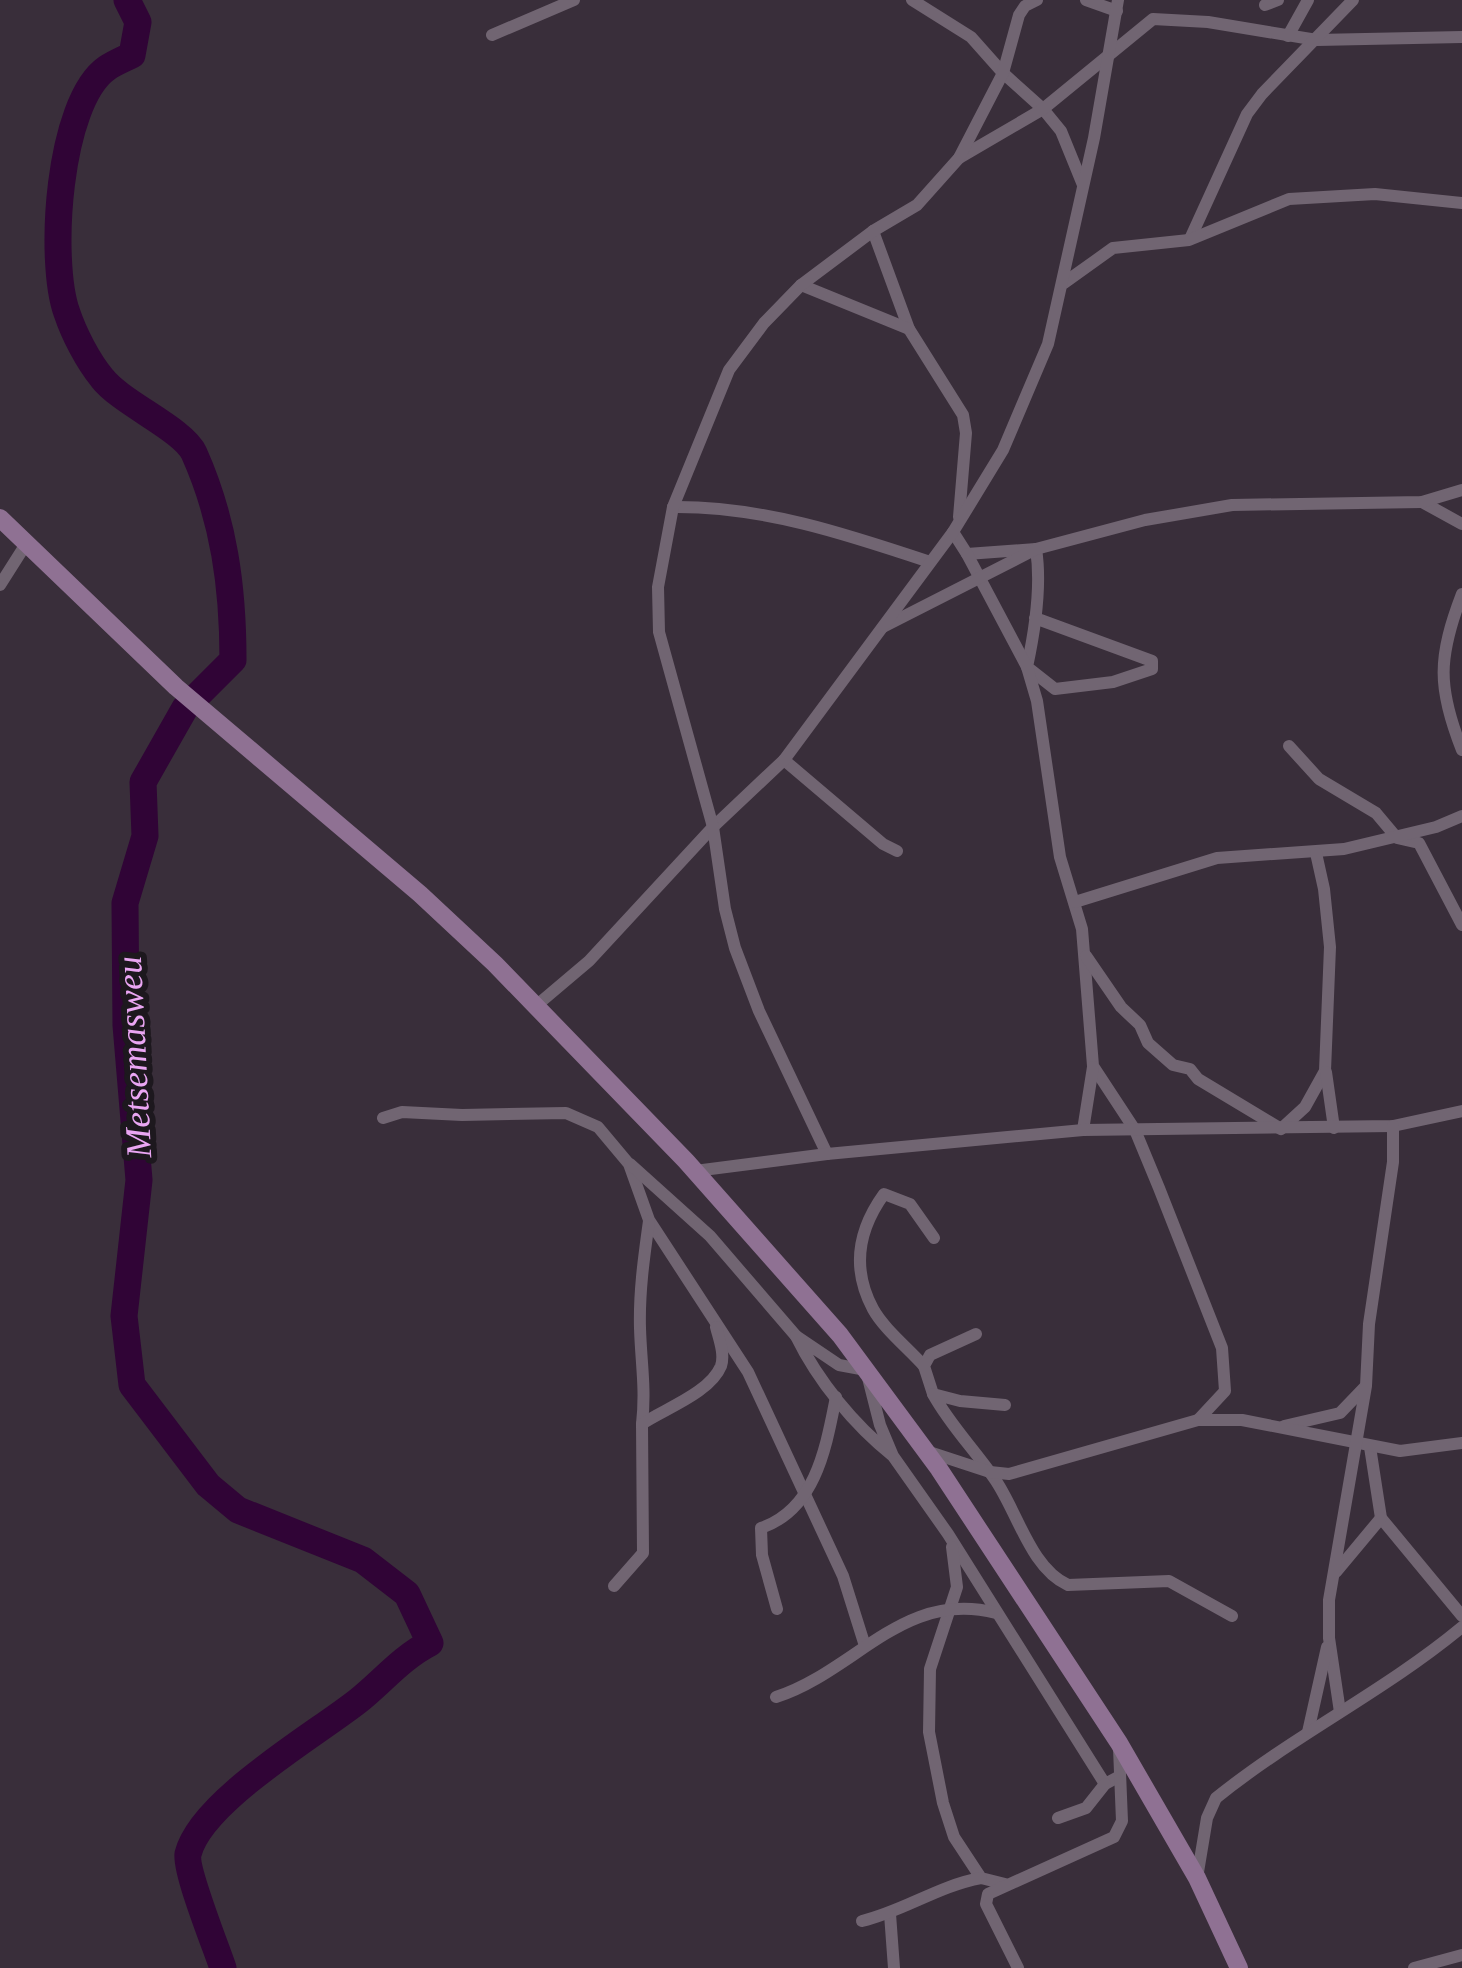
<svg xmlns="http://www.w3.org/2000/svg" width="1462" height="1968" font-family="'Times New Roman',serif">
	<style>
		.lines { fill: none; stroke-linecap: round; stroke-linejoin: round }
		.river { stroke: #300436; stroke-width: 27 }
		.street { stroke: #716572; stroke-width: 12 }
		.secondary { stroke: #8f7193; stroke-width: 18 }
		.labels { text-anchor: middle; stroke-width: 12; stroke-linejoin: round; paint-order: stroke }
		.water-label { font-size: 36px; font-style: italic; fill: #eaa6f3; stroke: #1d181e }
	</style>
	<rect width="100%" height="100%" fill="#392e3a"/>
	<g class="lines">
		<path class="river" d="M127,0L138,22L132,55C124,59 114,63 107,68C58,102 48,261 67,313C74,334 88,361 102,378C121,403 183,429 194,453C224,520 233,587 233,660L185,708L143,782L145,836L125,903L126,1025L139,1180L124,1316L132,1385L208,1485L238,1510L363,1560L407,1594L430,1643C401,1658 383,1681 358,1701C315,1735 201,1801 188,1854C185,1870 216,1947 223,1968"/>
		<g class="street">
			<path d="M912,0L971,37L1003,73L1043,109L1061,131L1083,185"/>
			<path d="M1086,0L1117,11"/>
			<path d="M1265,5L1278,0"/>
			<path d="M492,35L574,0"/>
			<path d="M1288,36L1308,0"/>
			<path d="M959,158L1043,109L1153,19L1208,22L1317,40L1462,37"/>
			<path d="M873,231L909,329L963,415L966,433L959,517"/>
			<path d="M1190,239L1247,114L1262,94L1353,0"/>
			<path d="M1064,283L1113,248L1189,240L1289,199L1375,194L1462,203"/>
			<path d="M801,285L909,329"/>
			<path d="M1422,502L1462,524"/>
			<path d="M673,507C762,506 846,534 930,562"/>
			<path d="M953,532L967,554L1036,549C1042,587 1035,630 1027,667L1055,689L1113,682L1152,669V661L1035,618"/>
			<path d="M967,554L1027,667L1037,701L1060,857L1082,929L1093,1066L1135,1130L1159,1188L1222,1348L1225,1391L1198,1420"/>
			<path d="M0,585L26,544"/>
			<path d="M1462,594C1438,657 1437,687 1462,750"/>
			<path d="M883,627L1036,549L1145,520L1232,505L1422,502L1462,490"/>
			<path d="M1289,746L1319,779L1376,813L1397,838L1419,843L1462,925"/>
			<path d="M784,760L883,844L897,851"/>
			<path d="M1075,902L1217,858L1344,849L1436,827L1462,816"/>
			<path d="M1086,956L1121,1007L1140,1025L1148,1043L1173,1065L1190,1069L1198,1079L1281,1129L1305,1107L1325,1071L1330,947L1324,889L1316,853"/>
			<path d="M537,1005L589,961L713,827L784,760L953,532L1003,450L1048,344L1094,138L1118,0"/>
			<path d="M1326,1072L1334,1128"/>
			<path d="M383,1118L402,1112L462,1115L566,1113L598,1127L629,1164L649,1220L748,1372L843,1576L865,1646"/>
			<path d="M1083,1130L1093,1067"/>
			<path d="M827,1154L759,1011L735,948L725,909L713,827L659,632L658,587L673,507L729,370L764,323L801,285L873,231L917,205L959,158L1003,73L1019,15L1025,6L1037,0"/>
			<path d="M630,1164L710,1236L796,1336"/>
			<path d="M695,1171L827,1154L1083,1130L1393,1126L1462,1111"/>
			<path d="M924,1366C908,1348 884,1329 873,1309C851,1268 858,1230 884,1194L910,1204L934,1238"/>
			<path d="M933,1394L924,1366L930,1355L976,1334"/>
			<path d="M1005,1405L960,1401L933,1394C950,1425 974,1449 994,1478C1017,1510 1030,1568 1068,1585L1169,1581L1232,1616"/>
			<path d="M642,1424C646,1388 641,1363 640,1328C639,1292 644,1257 649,1221"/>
			<path d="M1284,1426L1340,1413L1365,1387"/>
			<path d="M1370,1447L1381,1518L1462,1616"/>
			<path d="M926,1451L990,1472L1009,1474L1198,1420H1242L1400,1451L1462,1443"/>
			<path d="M893,1456C854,1425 818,1381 796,1336L839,1365L866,1370L880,1425L893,1456L948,1534L1105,1784L1120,1776"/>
			<path d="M952,1547L957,1587L930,1669L929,1732L943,1803L954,1837L981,1878L1005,1884"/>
			<path d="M1336,1572L1381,1518"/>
			<path d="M614,1586L643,1553L642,1424C664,1409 710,1393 721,1366C725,1354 719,1339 716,1327"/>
			<path d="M777,1609L762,1555L761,1528C816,1509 826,1447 836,1397"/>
			<path d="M776,1697C856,1671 904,1589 996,1613"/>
			<path d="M1340,1712L1329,1638V1600L1366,1386L1369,1324L1393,1162V1126"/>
			<path d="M1308,1732L1327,1647"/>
			<path d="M1058,1818L1086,1808L1105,1784"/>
			<path d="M1197,1878L1207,1818L1216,1798C1294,1735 1385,1691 1462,1627"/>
			<path d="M890,1914L894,1968"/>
			<path d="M862,1921C904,1911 938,1886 981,1878"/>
			<path d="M1018,1968L986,1904L988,1894L1114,1837L1122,1821L1119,1748"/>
			<path d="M1414,1968L1462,1955"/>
		</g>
		<path class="secondary" d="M0,518L176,687L420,894L495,964L686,1161L840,1335L939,1469L1119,1743L1197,1878L1239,1968"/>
	</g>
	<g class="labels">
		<g class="water-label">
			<text transform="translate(133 1057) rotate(-93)" y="13">Metsemasweu</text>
		</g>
	</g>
</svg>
